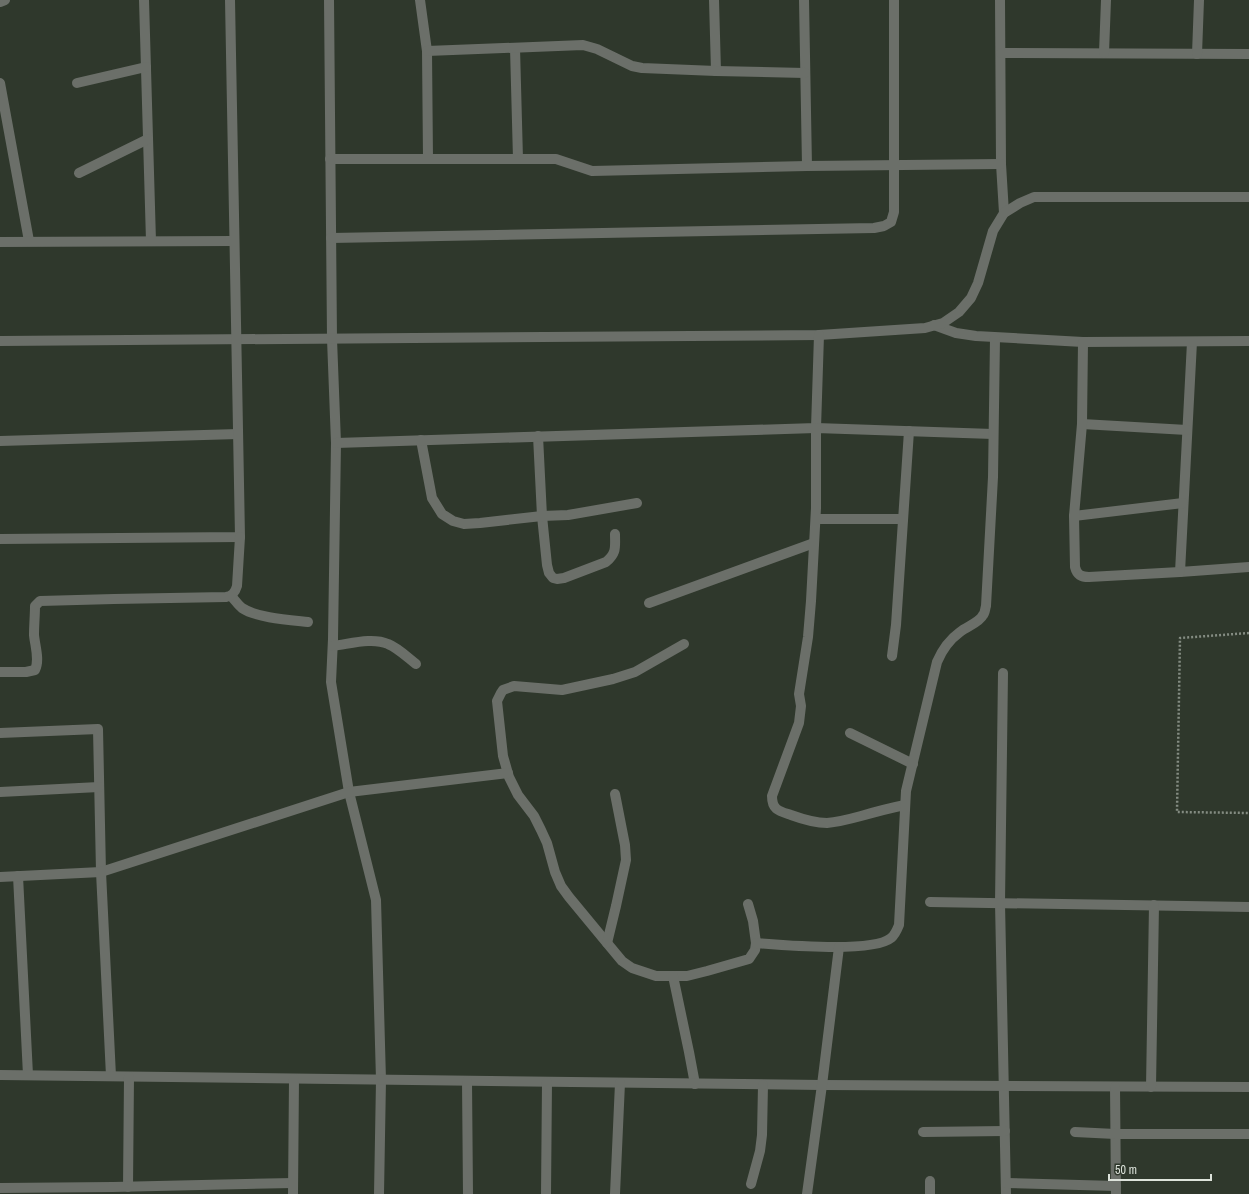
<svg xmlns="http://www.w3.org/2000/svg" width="1249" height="1194" font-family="'Archivo Narrow',sans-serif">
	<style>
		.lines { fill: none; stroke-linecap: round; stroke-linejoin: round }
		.path { stroke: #848c82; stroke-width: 2.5; stroke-dasharray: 2 2; stroke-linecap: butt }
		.minor { stroke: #6b6f69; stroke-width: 10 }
	</style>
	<rect width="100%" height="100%" fill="#2f382c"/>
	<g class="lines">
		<path class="path" d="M1249,633L1180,638L1177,812L1249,813"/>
		<g class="minor">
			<path d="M144,0L151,241"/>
			<path d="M329,0L332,339L336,443L333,639L331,682L349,792L376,900L381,1080L379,1194"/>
			<path d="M420,0L427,51L428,159"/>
			<path d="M714,0L716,71"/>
			<path d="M804,0L807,166"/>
			<path d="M1000,0L1001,164L1004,213"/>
			<path d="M0,2L5,0"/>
			<path d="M515,48L518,159"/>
			<path d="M427,51L583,45L597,49L632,66L642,68L716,71L805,73"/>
			<path d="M1001,53L1249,54"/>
			<path d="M1104,53L1106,0"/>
			<path d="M1197,54L1199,0"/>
			<path d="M0,83L29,241"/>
			<path d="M77,83L146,67"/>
			<path d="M330,159H556L592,171L807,166L1001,164"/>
			<path d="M79,173L148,139"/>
			<path d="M331,238L874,228L884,226L891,222L894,212V0"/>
			<path d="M0,242L234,241"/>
			<path d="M934,325L956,333L976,336L1083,342"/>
			<path d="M0,341L819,335L925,328L943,323L959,312L971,298L978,283L993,231L1004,213L1020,203L1034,197H1249"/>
			<path d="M1192,342L1180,572L1249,567"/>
			<path d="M1082,424L1187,430"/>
			<path d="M538,436L542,516L547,565L549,573L553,578L557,579L564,578L606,562C617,553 615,547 615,534"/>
			<path d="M421,440L432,498L442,514L453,521L464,524L480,523L542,516L568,515L637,503"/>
			<path d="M0,441L238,434"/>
			<path d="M336,443L816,428L819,335"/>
			<path d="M1074,516L1183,503"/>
			<path d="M816,519H903"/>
			<path d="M0,539L240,537L230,0"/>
			<path d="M1180,572L1089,577C1081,577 1077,575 1075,567L1074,516L1082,424L1083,342L1249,341"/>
			<path d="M231,596C235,600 238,605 242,608C257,618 289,620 308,622"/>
			<path d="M649,603L814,543"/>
			<path d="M684,644L635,672L613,679L562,690L514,686L503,690L501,693L497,701L503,756L509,777L518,795L534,816L541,830L547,843L555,872L561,886L569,897L607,943L622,961L632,968L656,976H687L707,971L749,959L755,950L756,943L753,921L748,904"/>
			<path d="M333,646C350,644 372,637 388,644C398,648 407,657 416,664"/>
			<path d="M892,656L896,625L909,431"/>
			<path d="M0,672H26L35,670C40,660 35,646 34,635C34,625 35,615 35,606L40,601L114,599L226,597C232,596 235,593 237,586L240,537"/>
			<path d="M1003,673L1000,903L1006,1194"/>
			<path d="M0,733L98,729L101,872L111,1076"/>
			<path d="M850,733L913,764"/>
			<path d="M0,792L99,787"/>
			<path d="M905,805C890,808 875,812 861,816C850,819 839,822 827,823C815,823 802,819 791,815C779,811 772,810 772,796L799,723L801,706L799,694L808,637L811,601L816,508V428L993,434"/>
			<path d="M18,876L28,1075"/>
			<path d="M0,877L101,872L349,792L508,773"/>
			<path d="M930,902L1249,907"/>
			<path d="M607,943L616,906L626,860L625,845L615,794"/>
			<path d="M756,943C781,945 873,953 891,938C895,935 897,930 899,925L906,791L937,662C942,650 949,640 960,632C967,626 979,623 983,615C985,613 985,609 986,606L993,477L995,338"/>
			<path d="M673,976L689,1052L695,1084"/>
			<path d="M0,1075L822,1085L1249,1087"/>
			<path d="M467,1081L468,1194"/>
			<path d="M1115,1087L1116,1194"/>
			<path d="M1151,1087L1154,905"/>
			<path d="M923,1132L1005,1131"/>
			<path d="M1075,1132L1115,1134H1249"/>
			<path d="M1006,1183L1116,1186"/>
			<path d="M751,1184L760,1151L762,1135L763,1085"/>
			<path d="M128,1187L129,1077"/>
			<path d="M0,1188L113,1187L293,1183"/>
			<path d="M293,1194L294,1079"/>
			<path d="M546,1194L547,1082"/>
			<path d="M615,1194L620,1083"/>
			<path d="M807,1194L822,1085L839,947"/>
			<path d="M930,1194V1181"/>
		</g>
	</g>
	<path d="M1109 1174v6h102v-6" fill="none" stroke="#dde3db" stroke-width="2"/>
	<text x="1115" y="1174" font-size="12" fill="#dde3db" stroke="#2f382c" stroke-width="3" paint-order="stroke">50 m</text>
</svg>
